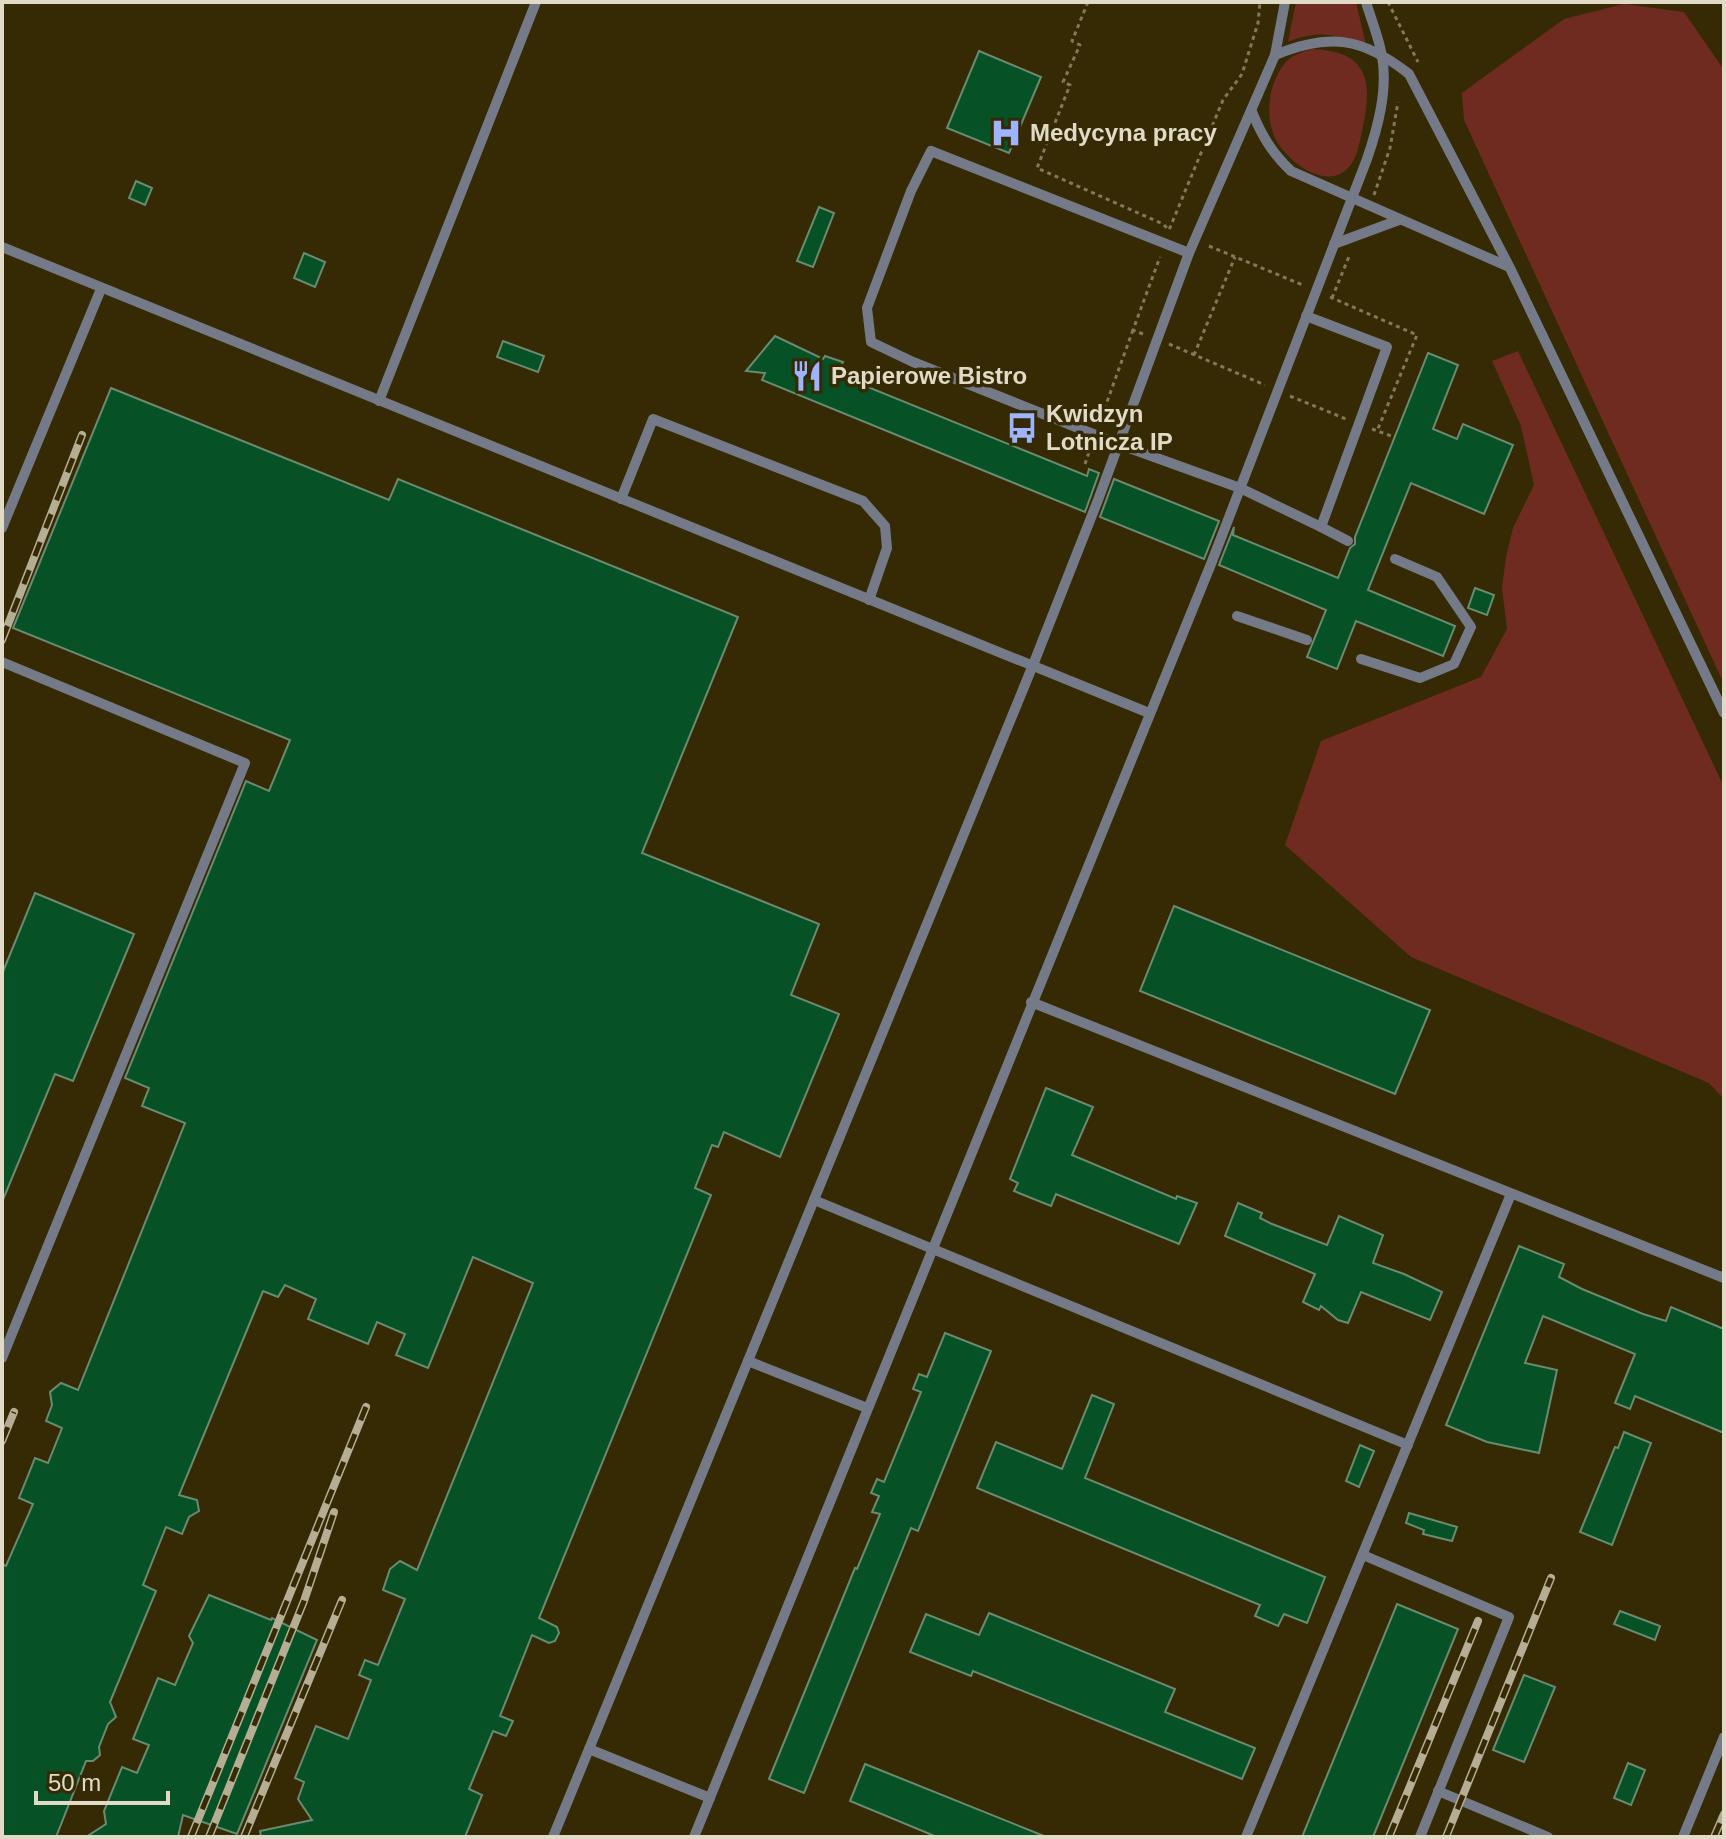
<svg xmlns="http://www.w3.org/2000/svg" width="1726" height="1839" font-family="Helvetica,sans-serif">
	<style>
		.green { fill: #702b20 }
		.building { fill: #065126; stroke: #6a8b71; stroke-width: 2 }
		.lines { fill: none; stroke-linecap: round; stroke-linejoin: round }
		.path { stroke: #82795c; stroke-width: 3; stroke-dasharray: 4 4; stroke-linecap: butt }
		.service { stroke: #757a89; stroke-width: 10 }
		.rail-casing { stroke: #b5ae95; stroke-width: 8 }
		.rail { stroke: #362a05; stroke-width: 5; stroke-dasharray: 15; stroke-linecap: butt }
		.labels { text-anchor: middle; stroke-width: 7; stroke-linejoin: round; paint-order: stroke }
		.poi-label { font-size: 24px; font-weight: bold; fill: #e0dac6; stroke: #362a05; text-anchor: start }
	</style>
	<rect width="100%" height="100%" fill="#362a05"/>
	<g class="green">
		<path d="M1296,2H1356L1366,45C1334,35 1320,29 1288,42Z"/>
		<path d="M1624,4L1684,12L1724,70V684L1464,120L1462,93L1564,19Z"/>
		<path d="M1312,49C1367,51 1373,79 1363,127C1360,139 1358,157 1349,167C1325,194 1281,157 1273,133C1265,110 1270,82 1285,63C1291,55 1303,52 1312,49Z"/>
		<path d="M1518,351L1724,787V1099L1709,1083L1411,957L1285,845L1321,741L1481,677L1507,629L1502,588L1506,557L1513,528L1534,485L1521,426L1492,361Z"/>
	</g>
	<g class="building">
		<path d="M979,51L1041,77L1009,153L947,128Z"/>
		<path d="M136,181L152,188L145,205L129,198Z"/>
		<path d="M819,207L834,213L813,267L797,261Z"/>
		<path d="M304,253L325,262L315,287L294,278Z"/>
		<path d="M775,336L823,359L825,356L843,362L840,367L851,372L848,379L1087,476L1089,469L1099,473L1085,512L762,380L765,373L746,371Z"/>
		<path d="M503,341L544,356L538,372L497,357Z"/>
		<path d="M1428,353L1458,365L1433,429L1457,439L1463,424L1513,445L1484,514L1411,483L1368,590L1455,626L1443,656L1356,621L1337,669L1307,657L1326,610L1219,565L1234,527L1233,535L1338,578L1350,548L1355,544V537Z"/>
		<path d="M111,388L389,500L398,479L738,617L642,853L819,924L791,995L839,1014L780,1157L724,1132L718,1147L712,1145L695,1188L711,1195L539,1618L557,1627L559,1633L555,1641L549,1643L532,1635L500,1716L513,1721L506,1736L493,1731L469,1789L482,1795L465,1837H261L260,1831L312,1820L298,1799L304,1782L295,1778L316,1726L348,1739L371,1680L359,1675L365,1660L378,1665L405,1599L383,1590L390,1569L400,1561L417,1570L533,1283L473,1257L428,1368L396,1355L405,1334L377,1322L368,1344L308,1319L316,1299L285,1285L278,1297L263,1291L179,1495L197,1500L199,1511L189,1517L182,1534L166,1527L143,1585L156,1591L110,1702L116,1717L108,1724L99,1747L100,1755L93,1761H86L56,1837H2V1564L6,1566L33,1504L19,1498L35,1458L48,1463L62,1428L46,1421L52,1405L50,1392L61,1383L78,1390L185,1123L142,1106L149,1088L125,1078L246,781L269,791L290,740L13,628Z"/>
		<path d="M1114,479L1219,521L1204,559L1100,517Z"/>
		<path d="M1475,588L1494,595L1487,615L1468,608Z"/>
		<path d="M35,893L134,934L73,1081L55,1074L2,1202V974Z"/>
		<path d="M1174,906L1430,1010L1395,1094L1140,991Z"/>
		<path d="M1046,1088L1093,1107L1072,1155L1176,1199L1177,1196L1197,1203L1179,1244L1056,1194L1051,1206L1014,1191L1018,1183L1010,1179Z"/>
		<path d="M1238,1203L1262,1213L1260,1218L1272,1224L1327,1245L1339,1216L1383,1235L1373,1263L1404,1274L1442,1292L1430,1320L1361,1292L1348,1323L1338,1320L1321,1306L1319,1310L1303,1302L1315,1274L1225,1236Z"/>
		<path d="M1519,1246L1564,1264L1559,1277L1582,1289L1643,1314L1666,1321L1671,1307L1724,1329V1433L1635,1396L1630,1409L1615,1403L1635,1354L1543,1316L1525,1363L1557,1370L1539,1453L1487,1442L1446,1425Z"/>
		<path d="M945,1333L991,1351L918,1531L911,1528L804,1793L769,1779L855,1568L857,1569L880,1514L872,1512L879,1496L871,1493L877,1479L884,1482L921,1392L913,1389L919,1374L927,1377Z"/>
		<path d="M1092,1395L1114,1404L1085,1478L1325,1577L1307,1623L1284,1614L1278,1626L1255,1616L1260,1605L977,1488L996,1442L1062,1469Z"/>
		<path d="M1624,1432L1651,1443L1612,1545L1580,1532L1615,1447L1618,1448Z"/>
		<path d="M1360,1445L1374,1451L1359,1487L1346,1481Z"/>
		<path d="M1409,1513L1457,1527L1452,1541L1423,1534L1424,1530L1406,1523Z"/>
		<path d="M209,1595L271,1620L272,1618L317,1640L237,1834L183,1815L178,1837H86L106,1824L104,1811L122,1767L137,1773L149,1745L133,1739L158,1678L175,1685L193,1643L189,1636Z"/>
		<path d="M1397,1604L1458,1629L1373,1837H1302Z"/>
		<path d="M1620,1611L1660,1626L1655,1640L1614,1624Z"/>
		<path d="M989,1613L1175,1689L1165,1712L1255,1748L1242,1779L973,1671L971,1676L910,1652L926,1614L979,1635Z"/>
		<path d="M1524,1675L1555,1687L1524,1762L1493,1750Z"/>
		<path d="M1628,1763L1645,1770L1631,1805L1614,1798Z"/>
		<path d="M865,1764L1044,1836V1837H937L850,1801Z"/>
	</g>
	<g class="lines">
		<g class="path">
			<path d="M1088,2L1072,41L1080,45L1063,82L1070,85L1037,168L1163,224L1169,230L1223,100L1242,74L1258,23L1260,2"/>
			<path d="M1388,2L1418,62"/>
			<path d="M1374,195L1390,148L1398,102"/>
			<path d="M1209,246L1305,286"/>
			<path d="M1330,297L1417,335L1377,431"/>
			<path d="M1332,298L1350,254"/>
			<path d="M1143,334L1133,330L1160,257"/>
			<path d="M1169,344L1265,385"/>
			<path d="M1194,355L1235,257"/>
			<path d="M1290,396L1346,419"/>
			<path d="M1099,424L1133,330"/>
			<path d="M1372,429L1394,437"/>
			<path d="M1085,464L1091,446"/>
		</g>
		<g class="service">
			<path d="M1275,55C1330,33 1362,37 1409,74L1510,268L1724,713"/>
			<path d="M1252,112C1262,136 1272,153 1291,171L1509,267"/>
			<path d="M1334,244L1399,220"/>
			<path d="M2,247L1149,713"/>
			<path d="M1189,253L931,151L911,191L867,308L871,342L913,362L1118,444L1240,488L1321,527L1387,347L1306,316"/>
			<path d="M379,401L536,2"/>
			<path d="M621,499L653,419L863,501L885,526L887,548L869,600"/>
			<path d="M1321,527L1348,541"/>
			<path d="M2,528L101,289"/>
			<path d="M1237,616L1307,640"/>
			<path d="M1361,659L1420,678L1454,664L1471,627L1437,577L1395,559"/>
			<path d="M2,662L245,763L2,1358"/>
			<path d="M1031,1002L1724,1278"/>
			<path d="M814,1200L1408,1445"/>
			<path d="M748,1361L867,1408"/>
			<path d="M1363,1555L1509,1617L1420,1837"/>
			<path d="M589,1749L710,1798"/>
			<path d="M1438,1791L1548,1837"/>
			<path d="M553,1837L1033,665L1098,500L1189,253L1275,55L1285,2"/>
			<path d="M694,1837L1211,564L1367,159C1378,127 1388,90 1382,56C1379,38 1371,19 1366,2"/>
			<path d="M1246,1837L1511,1194"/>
			<path d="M1683,1837L1724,1737"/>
		</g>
		<defs>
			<g id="rail">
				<path d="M2,640L82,435"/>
				<path d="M2,1441L14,1412"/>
				<path d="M191,1837L366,1407"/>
				<path d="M209,1837L304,1601L334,1512"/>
				<path d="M244,1837L342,1600"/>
				<path d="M1389,1837L1478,1621"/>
				<path d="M1446,1837L1551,1578"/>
				<path d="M1714,1837L1724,1814"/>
			</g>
		</defs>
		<use href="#rail" class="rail-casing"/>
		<use href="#rail" class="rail"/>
	</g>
	<defs>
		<symbol id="hospital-bare" viewBox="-9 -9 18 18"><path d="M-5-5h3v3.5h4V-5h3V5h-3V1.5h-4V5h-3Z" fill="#9eb4fd" stroke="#362a05" stroke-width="2.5" paint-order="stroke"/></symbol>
		<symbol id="restaurant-bare" viewBox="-9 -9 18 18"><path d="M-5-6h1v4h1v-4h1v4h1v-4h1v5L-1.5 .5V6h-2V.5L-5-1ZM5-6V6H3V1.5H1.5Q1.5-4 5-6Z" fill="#9eb4fd" stroke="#362a05" stroke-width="2.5" paint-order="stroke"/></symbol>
		<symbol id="bus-bare" viewBox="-9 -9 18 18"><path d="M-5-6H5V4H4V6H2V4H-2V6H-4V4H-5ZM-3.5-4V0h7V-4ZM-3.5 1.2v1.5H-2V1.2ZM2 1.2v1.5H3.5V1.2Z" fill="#9eb4fd" stroke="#362a05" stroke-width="2.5" paint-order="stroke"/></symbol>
	</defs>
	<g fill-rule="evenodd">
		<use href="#hospital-bare" x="984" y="111" width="44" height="44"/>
		<use href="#restaurant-bare" x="785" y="354" width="44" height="44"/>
		<use href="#bus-bare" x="1000" y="406" width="44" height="44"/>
	</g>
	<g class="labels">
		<g class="poi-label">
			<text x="1030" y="141">Medycyna pracy</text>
			<text x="831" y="384">Papierowe Bistro</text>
			<text x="1046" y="422">Kwidzyn<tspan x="1046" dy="28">Lotnicza IP</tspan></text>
		</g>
	</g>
	<rect width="1726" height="1839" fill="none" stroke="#e0dac6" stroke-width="8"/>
	<path d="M36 1791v12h132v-12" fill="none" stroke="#e0dac6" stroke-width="4"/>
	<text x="48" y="1791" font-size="24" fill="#e0dac6" stroke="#362a05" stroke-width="6" paint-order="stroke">50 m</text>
</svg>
